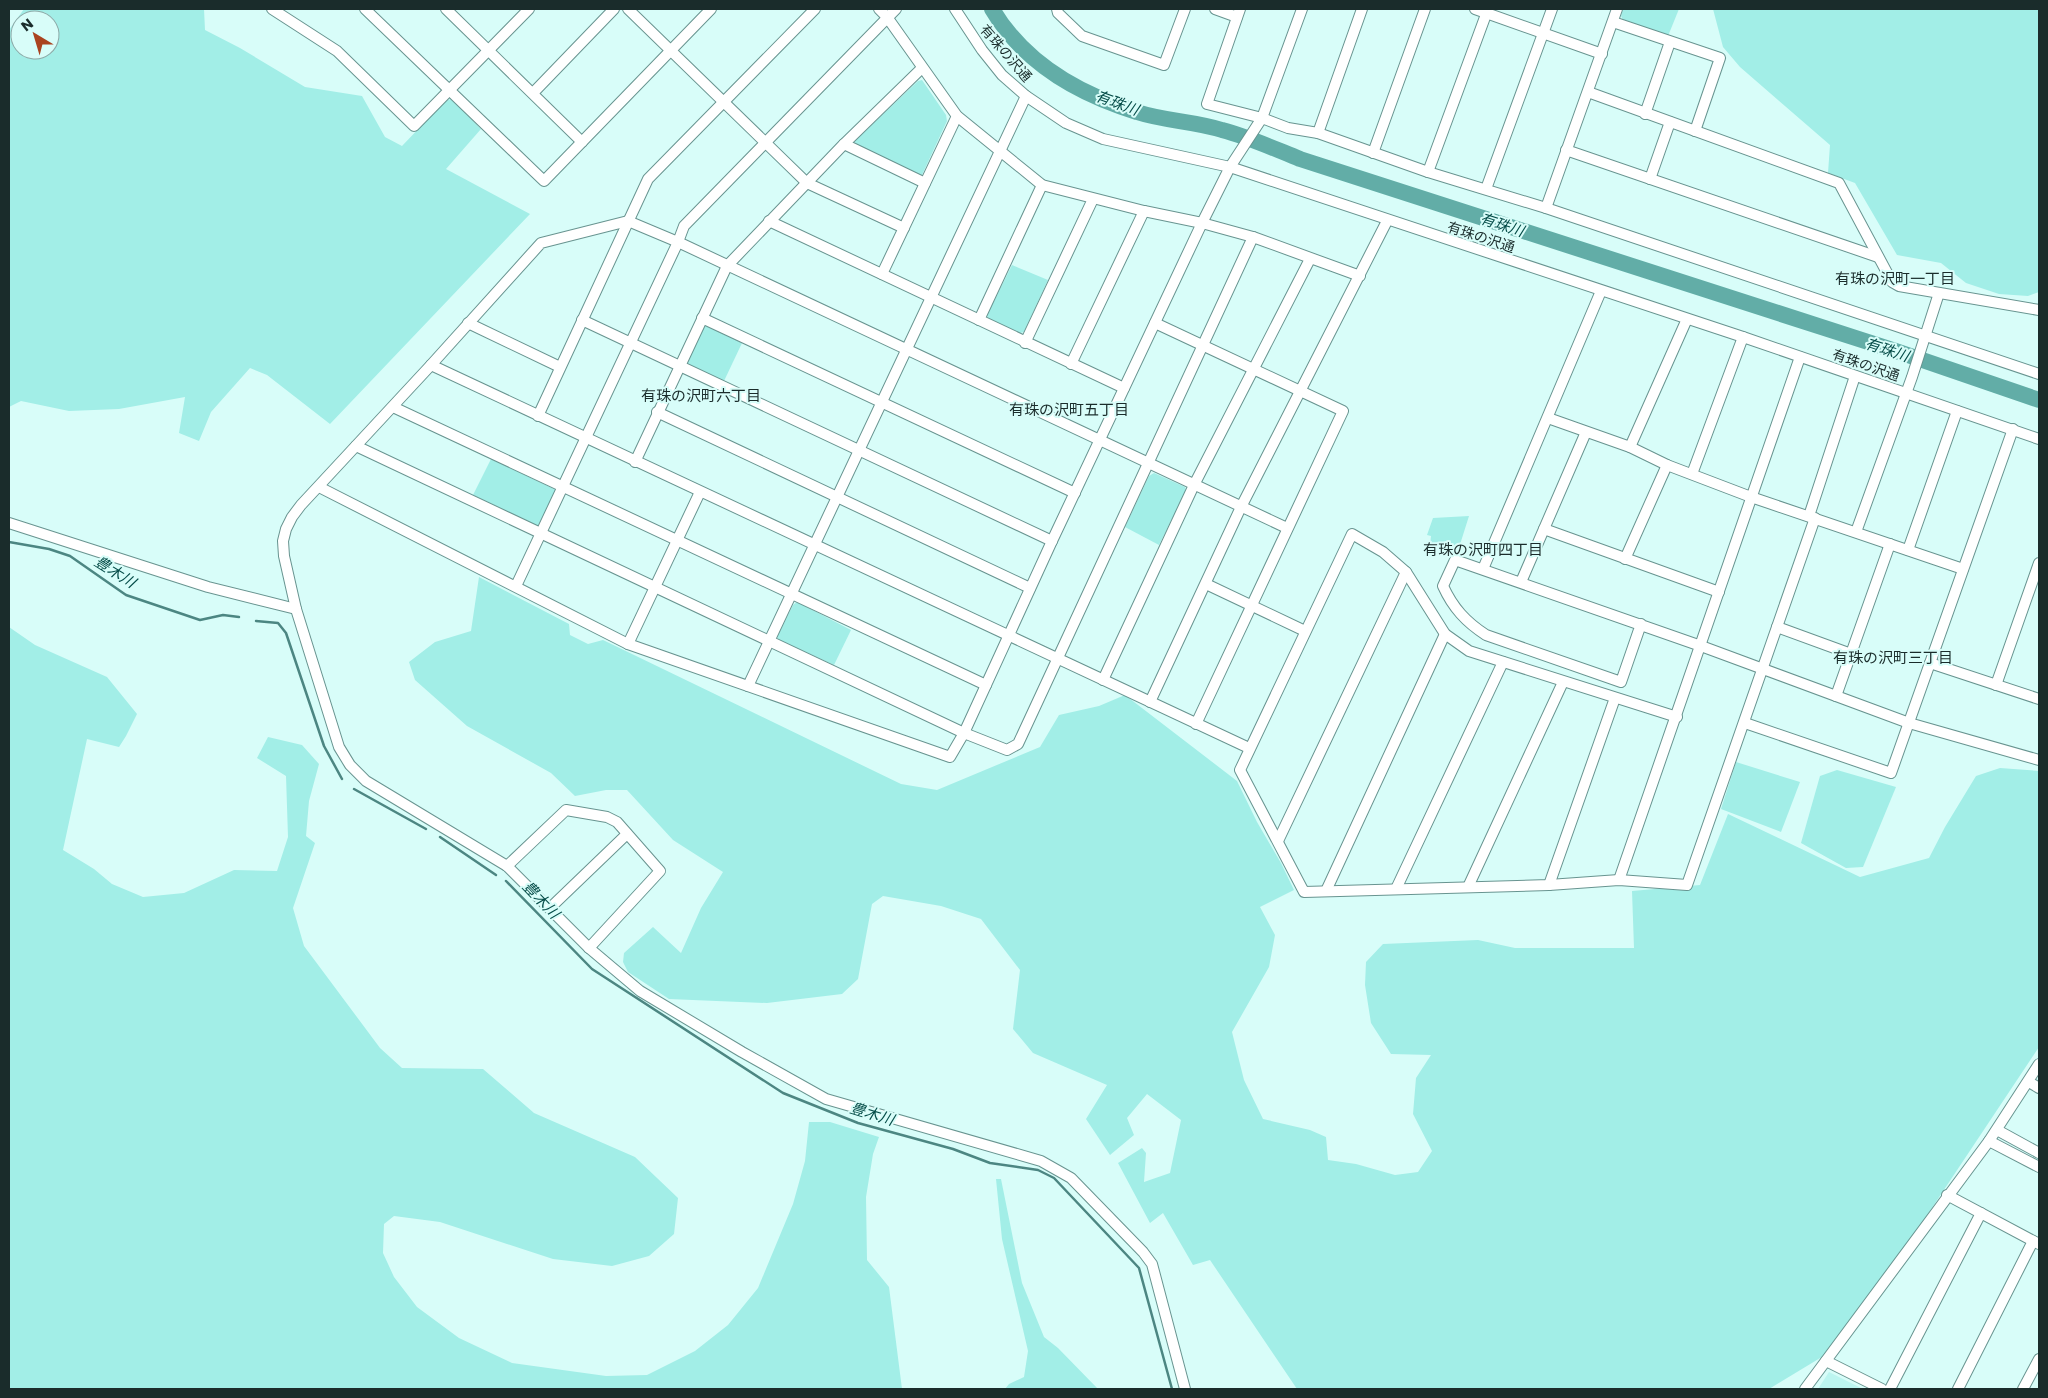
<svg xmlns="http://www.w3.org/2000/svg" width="2048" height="1398" font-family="Poppins,'Noto Sans JP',sans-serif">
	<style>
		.built { fill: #bcf5f0 }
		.green { fill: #a2eee7; fill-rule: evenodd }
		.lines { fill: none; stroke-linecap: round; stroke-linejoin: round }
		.stream { stroke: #4c8682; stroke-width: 2.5 }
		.river { stroke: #62ada7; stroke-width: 16 }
		.minor-casing { stroke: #689490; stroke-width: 12 }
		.minor { stroke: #fff; stroke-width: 10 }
		.labels { text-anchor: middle; stroke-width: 4; stroke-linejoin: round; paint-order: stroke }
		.street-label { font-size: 14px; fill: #1a2c2b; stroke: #d8fdf9 }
		.water-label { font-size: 15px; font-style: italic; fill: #054c48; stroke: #d8fdf9 }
		.neighbourhood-label { font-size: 15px; fill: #1a2c2b; stroke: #d8fdf9 }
	</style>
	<rect width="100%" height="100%" fill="#d8fdf9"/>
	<path class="built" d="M1829,1372L1863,1389H1818Z"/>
	<g class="green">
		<path d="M24,9H204L205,30L240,48L305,87L362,96L385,137L402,146L445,101L451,99L481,129L446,169L530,214L330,424L267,375L250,368L211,412L199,441L179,433L185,397L119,409L69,411L21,401L9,407V30ZM20,20H50V50H20Z"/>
		<path d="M1623,9H1679L1668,36L1623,20L1621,16Z"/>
		<path d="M1713,9H2039V292L2028,296L1999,294L1966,283L1941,263L1897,255L1855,183L1828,173L1830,145L1740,67L1723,47Z"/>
		<path d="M922,80L946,115L947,121L921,177L856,146L855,141L918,81Z"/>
		<path d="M1012,265L1048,280L1024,332L1020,333L988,319L987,315Z"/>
		<path d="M706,326L742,343L724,381L687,364L686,361L701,328Z"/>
		<path d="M491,459L556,490L538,526L473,495Z"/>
		<path d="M1154,473L1185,487L1186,491L1159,545L1125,527L1149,476Z"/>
		<path d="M1469,516L1457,554L1430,545L1431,536L1427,535L1433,518Z"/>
		<path d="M479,577L569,624L570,635L588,644L603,640L901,784L937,790L1040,747L1059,715L1099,706L1125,695L1237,781L1257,822L1281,863L1294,890L1260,907L1275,935L1269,967L1232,1032L1244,1080L1263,1119L1310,1130L1326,1137L1328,1160L1356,1164L1395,1175L1418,1172L1432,1151L1413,1114L1416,1078L1431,1055L1391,1054L1371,1023L1365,985L1366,962L1383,944L1478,940L1515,948H1634L1632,891L1700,885L1728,814L1860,877L1929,858L1945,827L1976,776L2000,768L2039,771V1047L1840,1346L1769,1389H1297L1210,1260L1193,1265L1163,1213L1150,1223L1118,1163L1142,1148L1146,1153L1144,1182L1170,1173L1181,1120L1147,1094L1127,1118L1134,1135L1110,1155L1086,1119L1107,1085L1033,1053L1013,1029L1020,970L981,919L941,906L883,896L872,904L858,979L842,994L767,1003L669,999L628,972L623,962L624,953L653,927L681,953L701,908L723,872L673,840L627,790H606L575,796L551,773L467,726L415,680L409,662L435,642L471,631Z"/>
		<path d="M797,602L851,630L834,665L779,640L777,637L793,605Z"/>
		<path d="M9,627L35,645L107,677L137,714L126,736L119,747L87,739L63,850L94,869L112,884L143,897L184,893L234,870L277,871L288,837L286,776L257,758L268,737L302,745L319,764L309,801L306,836L315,843L293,908L304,946L380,1048L402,1068L483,1069L534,1113L635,1157L678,1198L674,1234L649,1256L612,1266L553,1259L440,1222L394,1216L384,1224L383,1253L394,1277L417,1307L459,1338L512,1363L606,1376L647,1375L695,1351L728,1325L758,1288L793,1204L805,1161L809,1122H830L879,1137L873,1154L866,1197L867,1260L889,1287L902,1389H9Z"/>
		<path d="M1736,762L1800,782L1781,832L1721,809Z"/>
		<path d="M1837,770L1896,787L1863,867L1846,868L1801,843L1820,776Z"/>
		<path d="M996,1179H1001L1022,1283L1044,1337L1058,1348L1098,1389H1005L1009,1384L1024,1377L1028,1351L1002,1239Z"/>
	</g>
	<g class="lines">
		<g class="stream">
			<path d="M9,542L49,549L70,556L126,595L200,620L223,615L239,617"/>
			<path d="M256,621L278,623L286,633L324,746L342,779"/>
			<path d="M354,789L426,829"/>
			<path d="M440,837L496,875"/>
			<path d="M506,881L592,969L783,1093L858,1123L953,1149L990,1163L1038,1170L1054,1178L1139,1268L1172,1389"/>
		</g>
		<path class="river" d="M992,9C1024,63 1078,94 1137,112C1164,121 1194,121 1222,130C1249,137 1275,149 1300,159L1896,351L2039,400"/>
		<defs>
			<g id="minor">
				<path d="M272,9L337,51L414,126L529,9"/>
				<path d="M365,9L544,181L711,9"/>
				<path d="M446,9L582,142"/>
				<path d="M628,9L807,183L904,228"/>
				<path d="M879,9L887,17L957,116L1042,185L1144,211L1202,223L1253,237L1360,276"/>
				<path d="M955,9L982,50L1002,75L1026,96L1066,123L1103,139L1230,167L1743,337L2039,439"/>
				<path d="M1057,9L1058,13L1082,36L1164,65L1185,9"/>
				<path d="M1215,9L1237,17"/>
				<path d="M1240,9L1207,104L1262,118L1288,128L1318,133L1428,172L1546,208L2039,374"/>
				<path d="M1475,9L1602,54"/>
				<path d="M1613,22L1720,58L1695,131"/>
				<path d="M1588,92L1839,183L1892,282L1899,286L2039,310"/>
				<path d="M533,93L614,9"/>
				<path d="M1645,114L1670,42"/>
				<path d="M1318,133L1362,9"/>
				<path d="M844,144L925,183"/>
				<path d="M1566,150L1878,257"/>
				<path d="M1373,153L1425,9"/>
				<path d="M1428,172L1488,9"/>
				<path d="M1650,179L1670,122"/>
				<path d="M1486,189L1552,9"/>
				<path d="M1546,208L1617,9"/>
				<path d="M769,221L1124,388"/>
				<path d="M882,274L957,116"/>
				<path d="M702,318L1075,493"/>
				<path d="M582,320L1052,541"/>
				<path d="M979,320L1042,185"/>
				<path d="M468,323L560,367"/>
				<path d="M1155,323L1343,411L1196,724"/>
				<path d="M1025,343L1093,199"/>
				<path d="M1071,364L1144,211"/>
				<path d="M431,365L1249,748"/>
				<path d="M393,407L986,685"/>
				<path d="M657,412L1030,588"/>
				<path d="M538,416L648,179L815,9"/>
				<path d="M1548,418L1630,447L1667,465L1751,497L1963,569"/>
				<path d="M356,446L964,733L1007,750L1018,744L1253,237"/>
				<path d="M1630,447L1687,319"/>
				<path d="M635,462L727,266L844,144L922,68"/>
				<path d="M1692,474L1743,337"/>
				<path d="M319,487L628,644L950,757L964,733L1052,541L1202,223L1230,167L1262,118L1302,9"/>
				<path d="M1809,516L1855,376"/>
				<path d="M9,523L208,587L296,609"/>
				<path d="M1544,529L1719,592"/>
				<path d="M1856,532L1912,377L1939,293"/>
				<path d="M1908,550L1957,411"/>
				<path d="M1625,559L1667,465"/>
				<path d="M1483,569L1601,291"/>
				<path d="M1521,582L1586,432"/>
				<path d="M1206,584L1305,631"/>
				<path d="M516,586L678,242L684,226L896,9"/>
				<path d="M1641,624L1621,682L1486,635C1466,622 1453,608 1443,586L1455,560L1701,646L1909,723L2039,760"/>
				<path d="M1777,627L1851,654"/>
				<path d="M628,644L700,492"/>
				<path d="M1930,663L2039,699"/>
				<path d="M1103,680L1194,485L1310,259"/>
				<path d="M1996,685L2039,563"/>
				<path d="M748,686L1026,96"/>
				<path d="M1836,696L1890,544"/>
				<path d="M1150,702L1241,507L1387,221"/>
				<path d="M1677,717L1469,651L1445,634L1406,572L1383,552L1352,534L1240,770L1304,892L1549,885L1619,880L1687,885L1815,518"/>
				<path d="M1745,723L1891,773L2013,429"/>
				<path d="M1278,841L1406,572"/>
				<path d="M507,866L566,810L607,817L617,822L660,871L589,948"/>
				<path d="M1619,880L1800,357"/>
				<path d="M1549,885L1615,698"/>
				<path d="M1468,887L1563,682"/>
				<path d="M1396,889L1503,662"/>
				<path d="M1326,891L1445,634"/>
				<path d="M550,908L627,834"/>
				<path d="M2029,1082L2039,1088"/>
				<path d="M1997,1130L2039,1153"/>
				<path d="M1989,1141L2039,1167"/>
				<path d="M1947,1195L2039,1244"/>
				<path d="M1826,1361L1882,1389"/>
				<path d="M1185,1389L1152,1264L1143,1252L1071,1178L1041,1161L826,1099L742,1052L640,991L589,948L507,866L366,781L350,765L339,747L296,609L284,556L283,541L286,529L292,517L301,505L431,365L541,243L628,221L678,242L1287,528"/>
				<path d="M1805,1389L1989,1141L2039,1064"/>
				<path d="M1890,1389L1981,1213"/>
				<path d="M1958,1389L2033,1241"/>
				<path d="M2023,1389L2039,1359"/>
			</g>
		</defs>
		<use href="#minor" class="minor-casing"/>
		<use href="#minor" class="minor"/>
	</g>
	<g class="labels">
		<g class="street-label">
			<text transform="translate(1006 53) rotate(49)" y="5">有珠の沢通</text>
			<text transform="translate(1481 237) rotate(18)" y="5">有珠の沢通</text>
			<text transform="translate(1866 365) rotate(19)" y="5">有珠の沢通</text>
		</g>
		<g class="water-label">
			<text transform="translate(1117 103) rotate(20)" y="5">有珠川</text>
			<text transform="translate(1502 225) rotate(18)" y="5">有珠川</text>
			<text transform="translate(1887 350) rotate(18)" y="5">有珠川</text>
			<text transform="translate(115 572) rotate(32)" y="5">豊木川</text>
			<text transform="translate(541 900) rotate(46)" y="5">豊木川</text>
			<text transform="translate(872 1114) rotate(17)" y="5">豊木川</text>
		</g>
		<g class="neighbourhood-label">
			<text x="1895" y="284">有珠の沢町一丁目</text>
			<text x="701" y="401">有珠の沢町六丁目</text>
			<text x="1069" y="415">有珠の沢町五丁目</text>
			<text x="1483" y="555">有珠の沢町四丁目</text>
			<text x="1893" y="663">有珠の沢町三丁目</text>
		</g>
	</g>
	<rect width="2048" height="1398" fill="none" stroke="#1a2c2b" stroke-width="20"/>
	<g transform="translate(35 35) rotate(322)"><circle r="24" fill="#d8fdf9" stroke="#8ca9a7"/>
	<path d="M0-4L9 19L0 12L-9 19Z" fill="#aa431f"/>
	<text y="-8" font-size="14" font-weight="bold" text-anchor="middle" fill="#1a2c2b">N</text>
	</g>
</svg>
